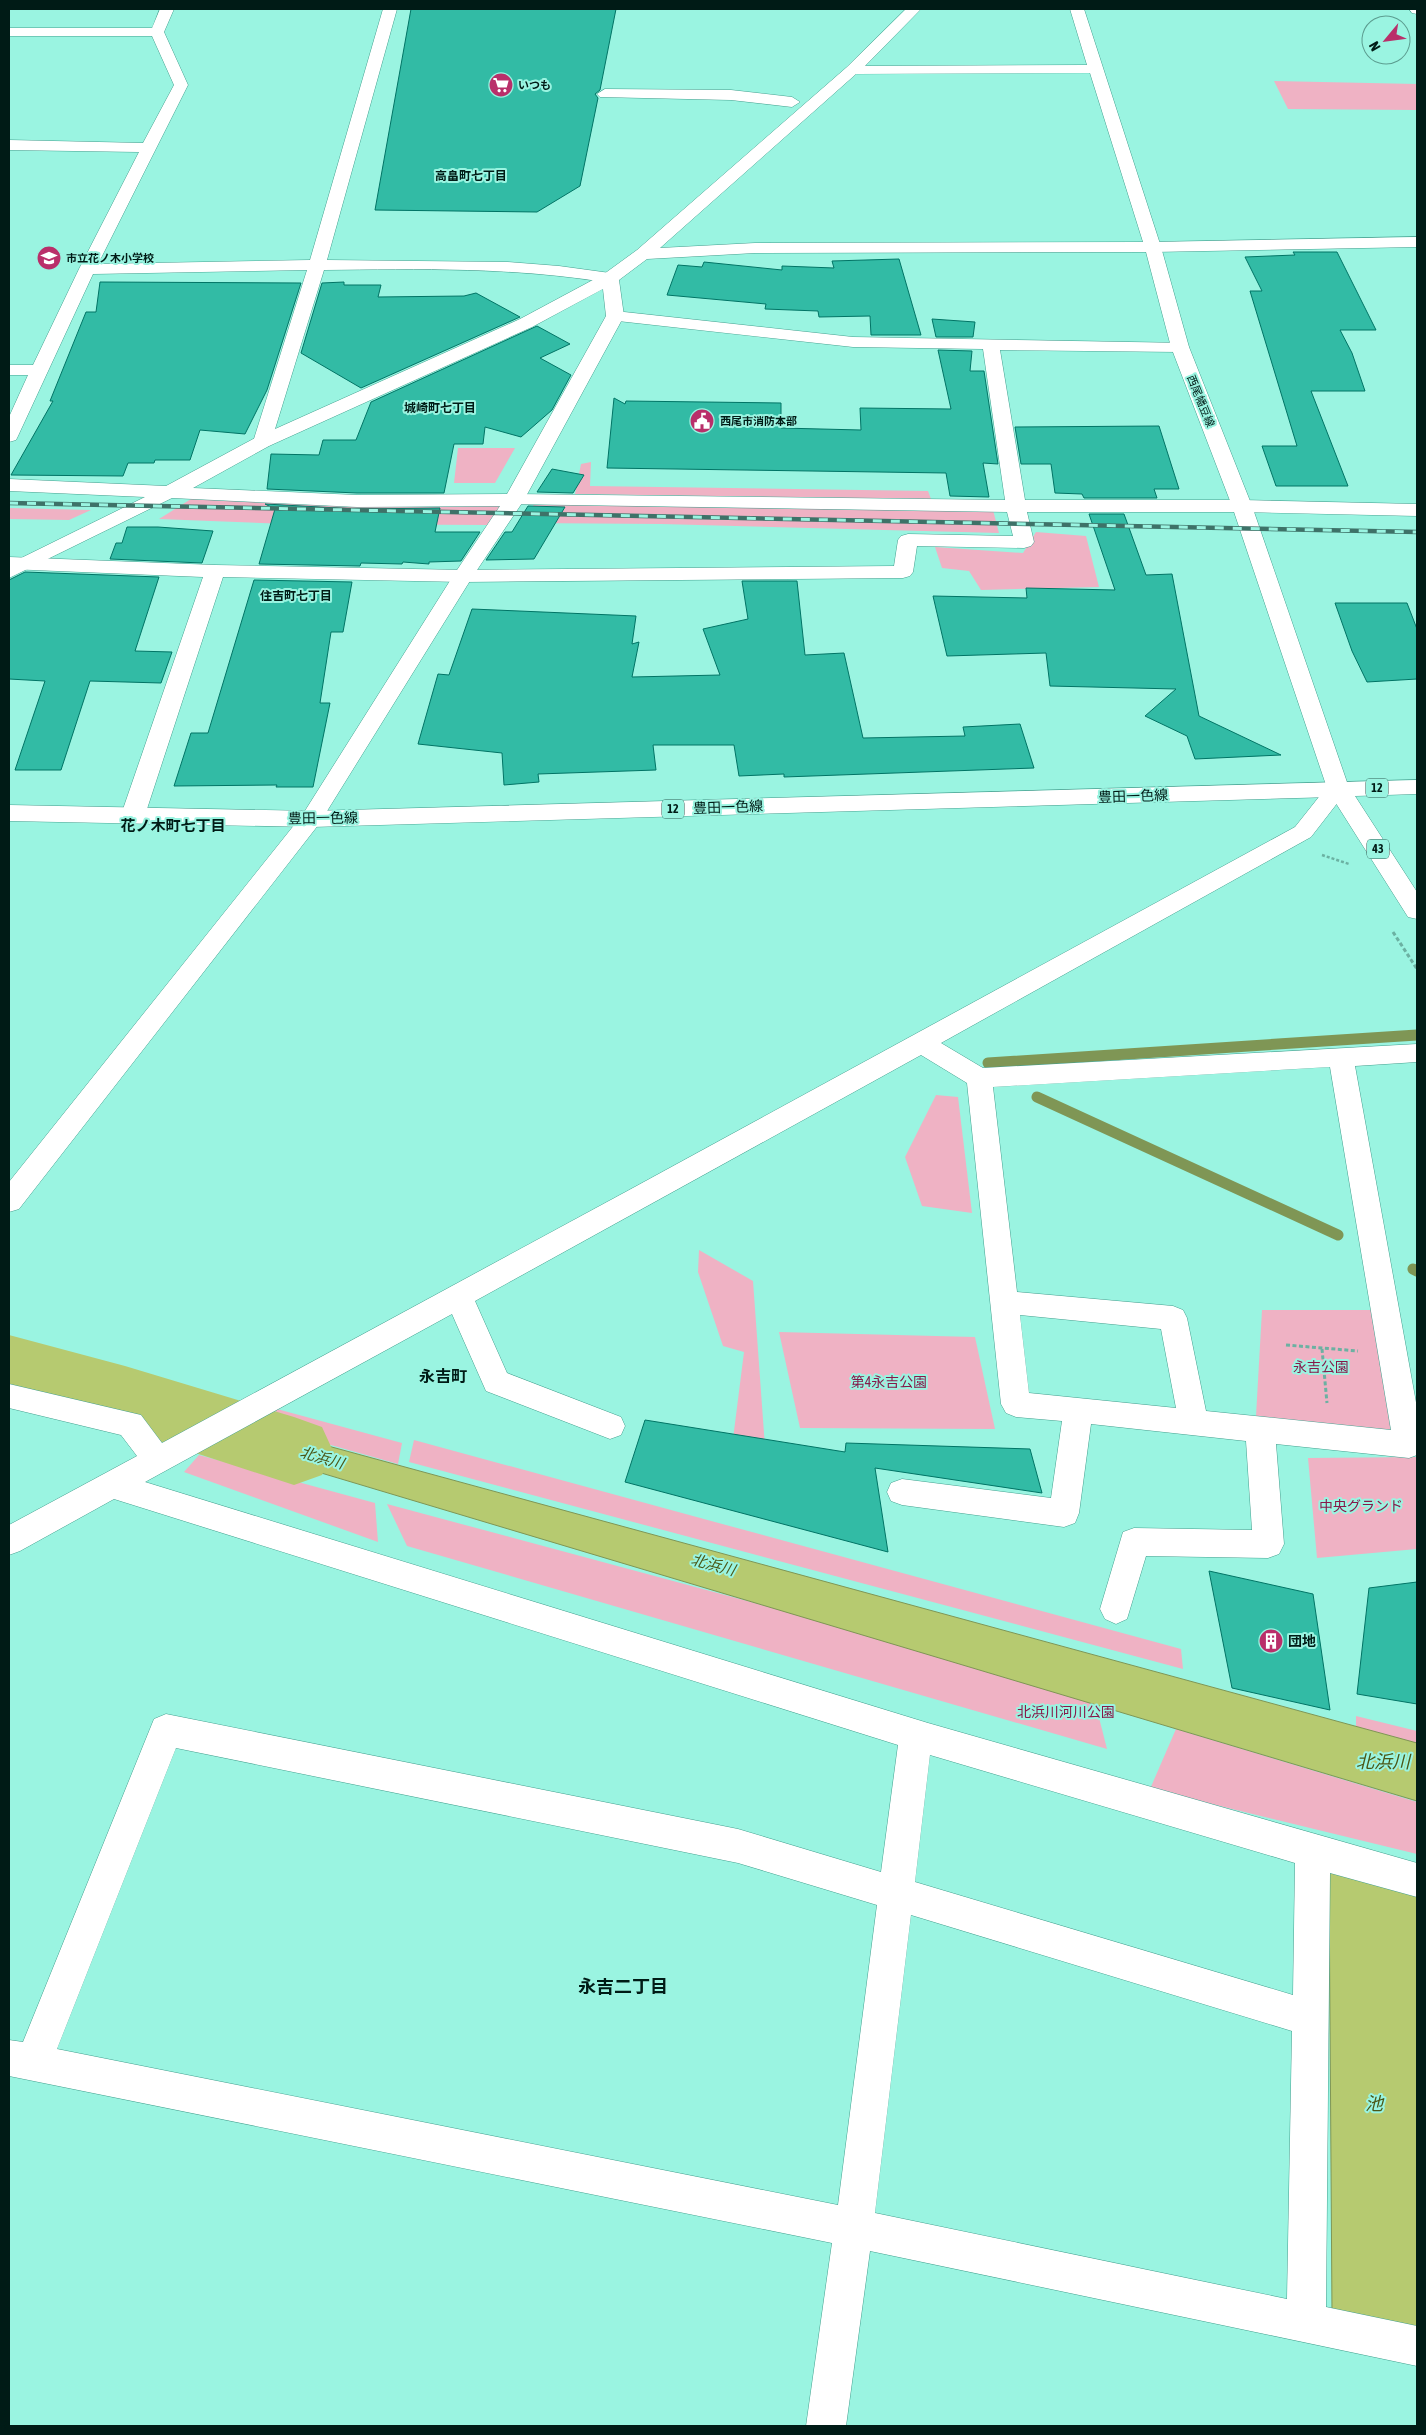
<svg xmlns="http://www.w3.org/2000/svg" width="1426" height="2435" font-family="'Asap Condensed','Noto Sans JP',sans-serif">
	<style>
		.green { fill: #efb2c4 }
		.water { fill: #b6ca70; stroke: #7f9655 }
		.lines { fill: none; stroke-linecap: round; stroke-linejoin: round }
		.stream { stroke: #7f9655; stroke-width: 11 }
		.river { fill: #b6ca70; fill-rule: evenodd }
		.building { fill: #32bba5; stroke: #017465 }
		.street-casing { stroke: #44a08f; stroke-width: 1 }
		.secondary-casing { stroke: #44a08f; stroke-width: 1 }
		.primary-casing { stroke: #44a08f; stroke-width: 1 }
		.path-far1 { stroke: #6bb1a2; stroke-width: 2.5; stroke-dasharray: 3 2; stroke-linecap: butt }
		.path { stroke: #6bb1a2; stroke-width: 3; stroke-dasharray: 4 2.5; stroke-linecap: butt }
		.street { fill: #fff; fill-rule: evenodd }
		.secondary { fill: #fff; fill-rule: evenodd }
		.primary { fill: #fff; fill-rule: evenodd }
		.rail-casing { stroke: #3e7268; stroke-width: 4.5 }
		.rail { stroke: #9af4e1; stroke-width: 3; stroke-dasharray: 9; stroke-linecap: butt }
		.labels { text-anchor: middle; stroke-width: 4; stroke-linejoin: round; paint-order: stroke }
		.far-poi-label { font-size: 11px; font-weight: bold; fill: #001b16; stroke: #9af4e1; text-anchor: start }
		.far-street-label { font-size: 11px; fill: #001b16; stroke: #9af4e1 }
		.far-neighbourhood-label { font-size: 12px; font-weight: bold; fill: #001b16; stroke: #9af4e1 }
		.shield { fill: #9af4e1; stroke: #2e5c53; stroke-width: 1 }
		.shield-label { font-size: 12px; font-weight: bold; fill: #001b16 }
		.street-label { font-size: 14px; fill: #001b16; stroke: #9af4e1 }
		.park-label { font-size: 14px; fill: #861949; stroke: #9af4e1 }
		.poi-label { font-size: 14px; font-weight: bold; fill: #001b16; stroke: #9af4e1; text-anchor: start }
		.neighbourhood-label { font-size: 15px; font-weight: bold; fill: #001b16; stroke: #9af4e1 }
		.water-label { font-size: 15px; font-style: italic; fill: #4b5716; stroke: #9af4e1 }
		.quarter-label { font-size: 16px; font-weight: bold; fill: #001b16; stroke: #9af4e1 }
		.near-water-label { font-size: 18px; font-style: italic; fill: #4b5716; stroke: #9af4e1 }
		.near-neighbourhood-label { font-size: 18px; font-weight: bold; fill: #001b16; stroke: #9af4e1 }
	</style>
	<rect width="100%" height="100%" fill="#9af4e1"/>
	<g class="green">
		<path d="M1274,81L1417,84V110L1288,109Z"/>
		<path d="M458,448H515L495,483H454Z"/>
		<path d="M591,462L590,486L928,491L931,499L575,494L581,464Z"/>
		<path d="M191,499L501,506L487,525L289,524L159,519Z"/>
		<path d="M534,504L993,510L999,533L661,524L525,523Z"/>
		<path d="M9,508L91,510L69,520L9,519Z"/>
		<path d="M1036,532L1086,536L1099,587L981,590L969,571L942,568L935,547L1023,553Z"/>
		<path d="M936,1095L958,1097L972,1213L922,1206L905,1157Z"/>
		<path d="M699,1250L753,1281L765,1447L733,1439L744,1352L723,1346L698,1272Z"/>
		<path d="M1262,1310H1371L1392,1435L1256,1416Z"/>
		<path d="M779,1332L975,1337L995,1429L800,1428Z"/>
		<path d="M277,1409L402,1443L398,1464L267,1427Z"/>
		<path d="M414,1440L1181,1649L1183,1669L409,1462Z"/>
		<path d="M199,1455L375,1503L378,1542L184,1472Z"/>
		<path d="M1417,1457V1549L1317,1558L1308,1458Z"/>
		<path d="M387,1504L1093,1694L1107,1749L407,1546Z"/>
		<path d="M1356,1716L1417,1731V1749L1356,1734Z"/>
		<path d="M1176,1729L1417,1802V1854L1150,1789Z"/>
	</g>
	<g class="water">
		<path d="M9,1347L205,1400L158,1424L9,1382Z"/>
		<path d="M251,1425L1417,1743V1801L211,1440Z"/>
		<path d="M1329,1872L1417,1894V2331L1332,2314Z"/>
	</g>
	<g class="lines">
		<g class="stream">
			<path d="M988,1063L1417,1035"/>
			<path d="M1037,1097L1338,1235"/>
			<path d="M1413,1269L1417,1271"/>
		</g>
		<path class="river" d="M9,1335L125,1366L294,1417L322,1427L333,1451L322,1475L294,1485L125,1430L9,1398Z"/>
	</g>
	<g class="building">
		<path d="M411,9H616L600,90L595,94L598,98L580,186L537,212L375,210Z"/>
		<path d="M1293,252H1337L1376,330H1340L1352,353L1365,391H1311L1348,486H1276L1262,446H1297L1250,291H1262L1245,257L1295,255Z"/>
		<path d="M899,259L921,335H871L870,316L819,317L818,311L765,309L766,304L667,295L678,265L702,267L704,262L782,270V266L834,268L832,261Z"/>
		<path d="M100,282L301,283L267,390L245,434L200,430L190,460H155L154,463H128L123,476L11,475L53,401H50L86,312H96Z"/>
		<path d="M344,282V285H381L378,297L464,296L476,293L520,317L361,388L301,353L322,283Z"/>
		<path d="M932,319L975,322L973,337H936Z"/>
		<path d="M537,326L570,344L540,358L571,375L552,410L521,437L485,427L483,444H454L444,493H357L267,489L271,454L319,455L323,440H356L371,402Z"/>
		<path d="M938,350L972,351L970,371H984L998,464L983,463L989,497L950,496L946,473L607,468L614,398L625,404L626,401L781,403V428L861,430L860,408L951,409Z"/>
		<path d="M1159,426L1179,489H1154L1157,498H1084L1082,494L1055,493L1051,464H1021L1015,427Z"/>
		<path d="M552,469L584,475L573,493L537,492Z"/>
		<path d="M265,504L357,509L440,508L435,532H480L461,561L429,562V564L403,562L402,564L361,563L360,566L259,564L275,509Z"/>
		<path d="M528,506L565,507L534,559L486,560L505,532H512Z"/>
		<path d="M1089,514H1124L1146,575L1172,574L1199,716L1281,755L1195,759L1187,736L1145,716L1176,689L1050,686L1046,653L947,656L933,596L1027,598L1026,588L1115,590Z"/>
		<path d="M127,527H158L213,531L202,563L110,559L116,543H122Z"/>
		<path d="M25,572L159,577L135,651L172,652L161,683L90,681L61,770H15L45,681L9,679V580Z"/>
		<path d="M254,580L352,582L343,632H331L320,703H330L313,787H276L277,785L174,786L191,733H208Z"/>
		<path d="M742,581H797L805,655L844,653L863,738L965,736L963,727L1020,724L1034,768L784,777V774L739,776L734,745H653L656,770L538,774L539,782L504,785L502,753L418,744L438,674L449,675L472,609L636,616L632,644L639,642L632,677L720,675L703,629L748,619Z"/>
		<path d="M1335,603H1407L1417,629V679L1367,682L1352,651Z"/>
		<path d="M645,1420L845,1452L846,1443L1030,1449L1042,1493L875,1468L888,1552L625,1482Z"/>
		<path d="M1209,1571L1313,1594L1330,1710L1232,1688Z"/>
		<path d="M1417,1582V1704L1357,1694L1369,1588Z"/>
	</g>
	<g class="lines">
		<defs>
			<g id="street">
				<path d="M160,9H174L164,32L188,85L98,264L310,260L383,9H397L327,260L508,262L559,266L610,273L616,274L619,278L616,282L610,283C516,267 419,269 324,270L271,442L269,446H255L253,442L307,270L93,274L18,436L16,440L9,442V417L28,375H9V365H33L79,269L139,152L9,150V140L143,143L174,85L152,36H9V28H152Z"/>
				<path d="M1409,9H1417V14L1412,13Z"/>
				<path d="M605,89L731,90L792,97L800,102L792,107L731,100L600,97L597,94Z"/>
				<path d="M1417,237V247L1153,252L1147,251L1145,247L1147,243L1153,242Z"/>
				<path d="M615,311L853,337L1186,343L1189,347L1186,351L1180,352L1000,350L1025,500H1242L1417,504V516L1242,512H1027L1034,542L1031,546L1024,548L917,546L913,572L910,576L903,578L463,582L223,577L145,815L141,820L133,823L125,820L121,815L203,577L9,569V557L215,565L463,570L894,566L898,540L901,536L908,534L1013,536L1007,512L507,504L504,500L507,496L514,494L1005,500L983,349L853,347L609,320L606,316L609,312Z"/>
				<path d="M1338,781L1346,783L1349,788L1311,837L941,1043L983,1068L1417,1044V1062L1355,1066L1417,1408V1455L1409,1458L1276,1444L1284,1544L1279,1554L1268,1558L1146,1556L1127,1619L1116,1624L1105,1619L1100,1609L1123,1532L1134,1528L1252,1530L1246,1441L1091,1424L1079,1513L1075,1523L1064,1527L902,1505L891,1501L887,1492L891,1483L902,1479L1051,1498L1062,1421L1016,1417L1006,1413L1001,1404L967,1083L921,1055L475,1301L507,1373L621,1417L625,1426L621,1435L610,1439L486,1391L452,1314L145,1482L928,1723L1417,1863V1897L1330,1873L1326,2307L1417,2326V2366L870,2251L846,2426H806L832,2243L9,2076V2040L23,2042L154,1719L166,1714L738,1829L881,1872L898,1745L114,1499L20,1551L9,1555V1525L137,1456L121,1435L9,1408V1384L141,1415L162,1443L631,1189L1295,827L1330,783ZM1330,1067L1391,1430L1206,1411L1187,1318L1183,1310L1173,1306L1017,1292L993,1087ZM1020,1315L1161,1329L1176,1408L1029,1393ZM176,1748L738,1863L877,1905L838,2205L57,2049ZM930,1755L1295,1863L1293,1995L915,1882ZM911,1915L1292,2031L1287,2299L875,2213Z"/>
			</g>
			<path id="secondary" d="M906,9H921L865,66L1087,65L1070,9H1084L1161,247L1189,347L1252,506L1349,788L1346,793L1338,795L1330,793L1327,788L1232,506L1171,347L1146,252L755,253L647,259L619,280L624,316L524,500L473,576L319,824L19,1209L9,1212V1182L303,814L453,576L500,506L357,507L172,498L9,578V564L145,497L9,491V479L166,486L255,438L520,319L604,274L637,250L847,67ZM1090,73L1143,242L755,243L660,248L856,74ZM603,289L606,316L507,494L357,495L193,488L269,446L532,327Z"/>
			<path id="primary" d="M1417,780V794L1355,796L1417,892V919L1408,917L1332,797L311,827L9,821V805L311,811Z"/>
		</defs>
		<use href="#street" class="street-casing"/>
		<use href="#secondary" class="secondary-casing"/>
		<use href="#primary" class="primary-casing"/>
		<path class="path-far1" d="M1322,855L1349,864"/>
		<g class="path">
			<path d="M1393,932L1417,969"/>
			<path d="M1286,1345L1358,1351"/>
			<path d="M1322,1349L1327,1403"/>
		</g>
		<use href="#street" class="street"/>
		<use href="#secondary" class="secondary"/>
		<use href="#primary" class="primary"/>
		<defs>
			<path id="rail" d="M9,503L1417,532"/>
		</defs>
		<use href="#rail" class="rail-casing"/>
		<use href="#rail" class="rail"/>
	</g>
	<defs>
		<symbol id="supermarket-disc" viewBox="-11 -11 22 22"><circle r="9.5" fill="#b92f6a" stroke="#9af4e1"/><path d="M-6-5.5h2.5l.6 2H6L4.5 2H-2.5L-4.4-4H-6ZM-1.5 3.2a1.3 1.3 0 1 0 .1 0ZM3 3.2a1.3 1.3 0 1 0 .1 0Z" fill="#fff"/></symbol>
		<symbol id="school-disc" viewBox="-11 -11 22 22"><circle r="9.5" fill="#b92f6a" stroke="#9af4e1"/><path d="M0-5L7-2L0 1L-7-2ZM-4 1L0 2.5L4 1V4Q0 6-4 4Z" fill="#fff"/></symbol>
		<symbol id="civic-disc" viewBox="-11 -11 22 22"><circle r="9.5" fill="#b92f6a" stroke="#9af4e1"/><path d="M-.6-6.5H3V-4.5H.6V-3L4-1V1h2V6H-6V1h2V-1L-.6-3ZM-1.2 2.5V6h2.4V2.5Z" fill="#fff"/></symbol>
		<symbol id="building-disc" viewBox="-11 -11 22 22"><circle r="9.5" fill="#b92f6a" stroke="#9af4e1"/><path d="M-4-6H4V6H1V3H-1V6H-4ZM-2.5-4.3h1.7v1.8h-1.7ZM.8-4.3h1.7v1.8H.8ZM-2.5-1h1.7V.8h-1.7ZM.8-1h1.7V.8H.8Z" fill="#fff"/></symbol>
	</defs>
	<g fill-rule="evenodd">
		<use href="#supermarket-disc" x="487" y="71" width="28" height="28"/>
		<use href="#school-disc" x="35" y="244" width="28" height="28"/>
		<use href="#civic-disc" x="688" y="407" width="28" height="28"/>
		<use href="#building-disc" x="1257" y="1627" width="28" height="28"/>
	</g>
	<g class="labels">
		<g class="far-poi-label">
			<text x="518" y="89">いつも</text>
			<text x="66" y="262">市立花ノ木小学校</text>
			<text x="720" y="425">西尾市消防本部</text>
		</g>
		<g class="far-street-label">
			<text transform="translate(1201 401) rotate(68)" y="4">西尾幡豆線</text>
		</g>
		<g class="far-neighbourhood-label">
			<text x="471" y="180">高畠町七丁目</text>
			<text x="440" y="412">城崎町七丁目</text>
			<text x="296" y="600">住吉町七丁目</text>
		</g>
		<g class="shield">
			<rect x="1366" y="778.5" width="22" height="19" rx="4"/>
			<rect x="662" y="799.5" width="22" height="19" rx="4"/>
			<rect x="1367" y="839.5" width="22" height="19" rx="4"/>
		</g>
		<g class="shield-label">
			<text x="1377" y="792">12</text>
			<text x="673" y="813">12</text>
			<text x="1378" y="853">43</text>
		</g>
		<g class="street-label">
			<text transform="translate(1133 796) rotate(-2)" y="5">豊田一色線</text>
			<text transform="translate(728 807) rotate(-2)" y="5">豊田一色線</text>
			<text transform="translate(323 818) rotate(-1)" y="5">豊田一色線</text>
		</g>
		<g class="park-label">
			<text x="1321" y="1372">永吉公園</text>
			<text x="889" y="1387">第4永吉公園</text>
			<text x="1361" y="1511">中央グランド</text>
			<text x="1066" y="1717">北浜川河川公園</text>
		</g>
		<g class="poi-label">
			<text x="1288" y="1646">団地</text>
		</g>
		<g class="neighbourhood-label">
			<text x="173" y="831">花ノ木町七丁目</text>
		</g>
		<g class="water-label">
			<text transform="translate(322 1458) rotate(16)" y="5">北浜川</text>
			<text transform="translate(713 1565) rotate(15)" y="5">北浜川</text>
		</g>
		<g class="quarter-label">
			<text x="443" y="1382">永吉町</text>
		</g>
		<g class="near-water-label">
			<text x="1383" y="1768">北浜川</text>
			<text x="1374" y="2110">池</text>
		</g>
		<g class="near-neighbourhood-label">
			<text x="623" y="1993">永吉二丁目</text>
		</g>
	</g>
	<rect width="1426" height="2435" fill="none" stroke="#001b16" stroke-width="20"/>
	<g transform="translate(1386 40) rotate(241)"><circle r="24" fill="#9af4e1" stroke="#5c9d90"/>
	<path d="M0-4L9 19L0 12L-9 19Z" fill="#b92f6a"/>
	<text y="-8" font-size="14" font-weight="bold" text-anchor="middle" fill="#001b16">N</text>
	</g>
</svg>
